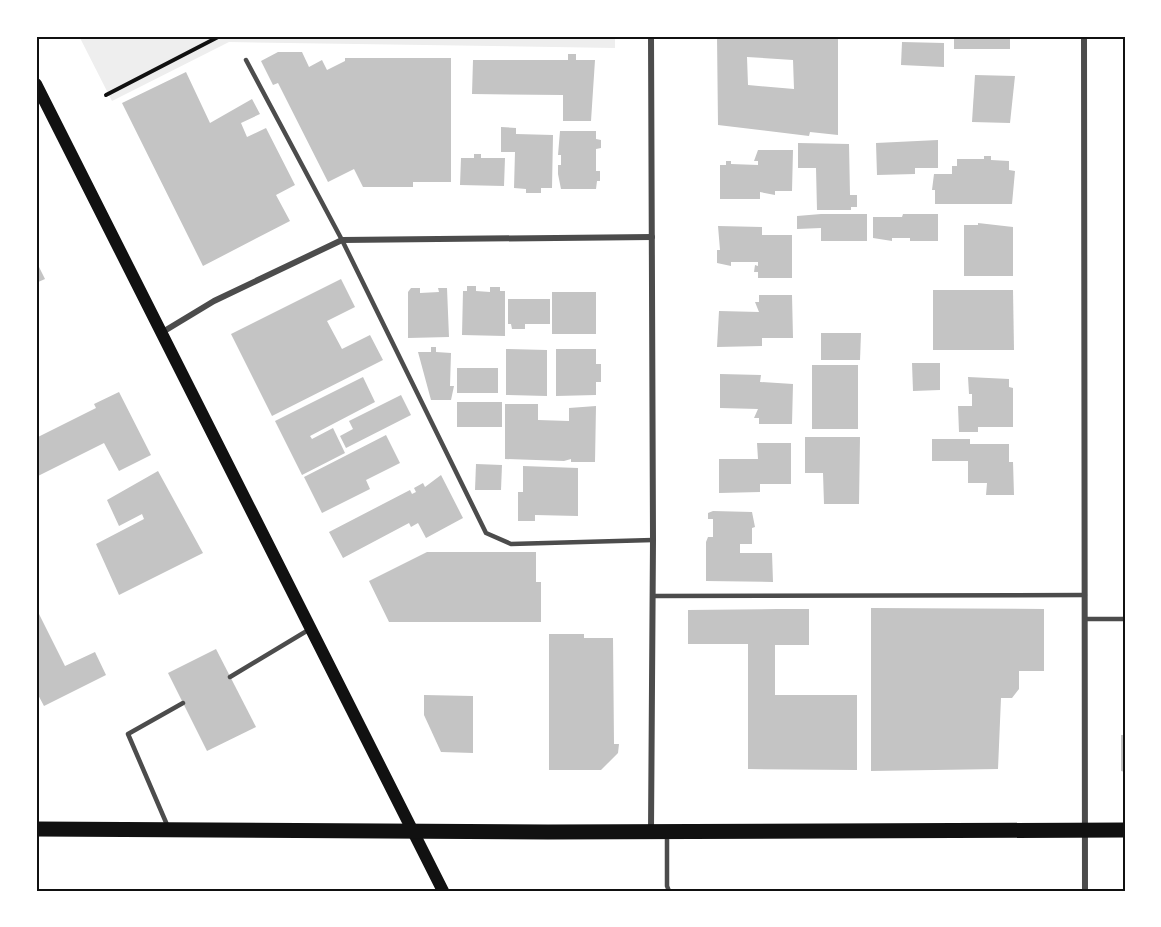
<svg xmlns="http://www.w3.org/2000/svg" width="1161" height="927" font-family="Manrope,sans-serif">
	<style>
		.green { fill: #eee }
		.building { fill: #c4c4c4; fill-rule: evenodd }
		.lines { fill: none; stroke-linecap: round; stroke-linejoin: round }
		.path { stroke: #111; stroke-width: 4 }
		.service { stroke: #4c4c4c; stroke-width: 4.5 }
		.minor { stroke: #4c4c4c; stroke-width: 6 }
		.secondary { stroke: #111; stroke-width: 12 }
		.primary { stroke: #111; stroke-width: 15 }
		.neatline { fill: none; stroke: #111; stroke-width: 2 }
	</style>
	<rect width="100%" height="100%" fill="#fff"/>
	<path class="green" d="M79,36H615V48L229,42L112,101Z"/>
	<g class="building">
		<path d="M717,36H838V135L810,132L809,136L718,125ZM747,57L793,60L794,89L748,85Z"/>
		<rect x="954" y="36" width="56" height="13"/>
		<path d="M902,42L944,43V67L901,65Z"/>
		<path d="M278,52H302L309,67L322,60L327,70L345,61V58H451V182H413V187H363L354,169L328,182L278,83L273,85L261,61Z"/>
		<path d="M568,54H576V60H595L591,121H563V95L472,94L473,60H568Z"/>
		<path d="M186,72L210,123L252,99L260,114L241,123L247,137L266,128L295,185L276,195L290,221L203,266L122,103Z"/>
		<path d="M975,75L1015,76L1010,123L972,122Z"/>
		<path d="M501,127L516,128V134L553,135L552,188H541V193H526V189L514,188L515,152H501Z"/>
		<path d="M560,131H596V139L601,140V148L596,149V171H600V181H597L596,189H561L558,174V165H561V155H558Z"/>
		<path d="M938,140V168H915V174L877,175L876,143Z"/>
		<path d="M798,143L849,144L850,195H857V207H851V210H817L816,168H798Z"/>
		<path d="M758,150H793L792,191H775V195L760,192V199H720V165H726V161H731V164L758,165V161H754Z"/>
		<path d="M474,154H481V158H505L504,186L460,185L461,158H474Z"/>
		<path d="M984,156H991V160L1009,161V170L1015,171L1012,204H935V190H932L934,174H952V166H957V159H984Z"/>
		<path d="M821,214H867V241H821V228L797,229V216Z"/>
		<path d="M903,214H938V241H910V238H892V241L873,238V217H902Z"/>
		<path d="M978,223L1013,227V276H964V225H978Z"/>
		<path d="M718,226L762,227V235H792V278H758V272H754L755,265L758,266V262H731V266L717,263V250H720Z"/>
		<path d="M36,261L45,279L36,283Z"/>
		<path d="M341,279L355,307L327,321L342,349L370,335L383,360L272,416L231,334Z"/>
		<path d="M467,286H476V291L490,292V287H500V291H505V336L462,335L463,291H467Z"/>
		<path d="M411,288H420V293L439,292L438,288H447L449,337L408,338V292Z"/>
		<path d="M933,290H1013L1014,350H933Z"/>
		<rect x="552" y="292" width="44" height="42"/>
		<path d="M759,295H792L793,338H762V346L717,347L719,311L759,312L755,302H759Z"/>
		<path d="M508,299H550V324H525V329H512L511,324H508Z"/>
		<path d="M821,333H861L860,360H821Z"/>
		<path d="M431,347H436V352L451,353L450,386H454L451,400H431L418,352H431Z"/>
		<path d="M506,349L547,350V396L506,395Z"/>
		<path d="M556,349H596V364H601V382H596V395L556,396Z"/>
		<path d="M912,363H940V390L913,391Z"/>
		<rect x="812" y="365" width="46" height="64"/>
		<rect x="457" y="368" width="41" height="25"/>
		<path d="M720,374L761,375L760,382L793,384L792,424H759V418H754L758,409L720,408Z"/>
		<path d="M363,377L375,402L310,436L312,439L333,428L345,453L302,475L275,421Z"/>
		<path d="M968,377L1009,379V387L1013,388V427H978V432H959L958,406H972V394H969Z"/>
		<path d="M119,392L151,455L119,471L104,443L36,477V438L96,408L94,404Z"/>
		<path d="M401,395L411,415L346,448L340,436L353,429L349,421Z"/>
		<rect x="457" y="402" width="45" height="25"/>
		<path d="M505,404H538V420L569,421V408L596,406L595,462H571V459L564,461L505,459Z"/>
		<path d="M386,435L400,463L366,480L370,489L322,513L304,477Z"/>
		<path d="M805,437H860L859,504H824L823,473H805Z"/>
		<path d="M932,439H970V444H1009V462H1013L1014,495H986L987,483H968V461H932Z"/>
		<path d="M757,443H791V484H760V492L719,493V459H758Z"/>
		<path d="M476,464L502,465L501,490H475Z"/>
		<path d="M523,466L578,468V516L535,515V521H518V492H523Z"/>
		<path d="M158,471L203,553L119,595L96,544L144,519L142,514L119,526L107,500Z"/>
		<path d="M441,475L463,518L426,538L418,523L411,527L409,523L343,558L329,532L410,490L412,494L416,492L414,488L423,483L425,487Z"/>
		<path d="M713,511L752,512L755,527L752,528V544H740V553H772L773,582L706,581V542L708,537H713V519H708V513Z"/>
		<path d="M427,552H536V582H541V622H389L369,581Z"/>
		<path d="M36,608L65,666L95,652L106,675L44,706L36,691Z"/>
		<path d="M871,608L1044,609V671H1019V689L1012,698H1001L998,769L871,771Z"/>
		<path d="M777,609H809V645H775V695H857V770L748,769V644H688V610Z"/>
		<path d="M549,634H584V638H613L614,744H619L618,753L601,770H549Z"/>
		<path d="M216,649L256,727L207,751L168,673Z"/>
		<path d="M424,695L473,696V753L441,752L424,715Z"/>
		<path d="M1121,735H1125V772L1121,771Z"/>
	</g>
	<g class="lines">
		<g class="path">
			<path d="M220,36H236"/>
			<path d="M106,95L220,36"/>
		</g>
		<g class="service">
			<path d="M246,60L342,240L486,533L511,544L653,540"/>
			<path d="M653,596L1085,595"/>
			<path d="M1085,619H1125"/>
			<path d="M230,677L310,629"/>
			<path d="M168,827L128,734L183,703"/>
			<path d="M667,835V886L669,891"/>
		</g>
		<g class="minor">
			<path d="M1084,36L1085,891"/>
			<path d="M161,333L214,301L342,240L652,237"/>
			<path d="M651,830L653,540L651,36"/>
		</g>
		<path class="secondary" d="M36,84L443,891"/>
		<path class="primary" d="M36,829L548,832L1125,830"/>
	</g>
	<rect width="1161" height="927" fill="none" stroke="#ffffff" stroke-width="75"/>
	<rect x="38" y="38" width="1086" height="852" class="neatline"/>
</svg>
